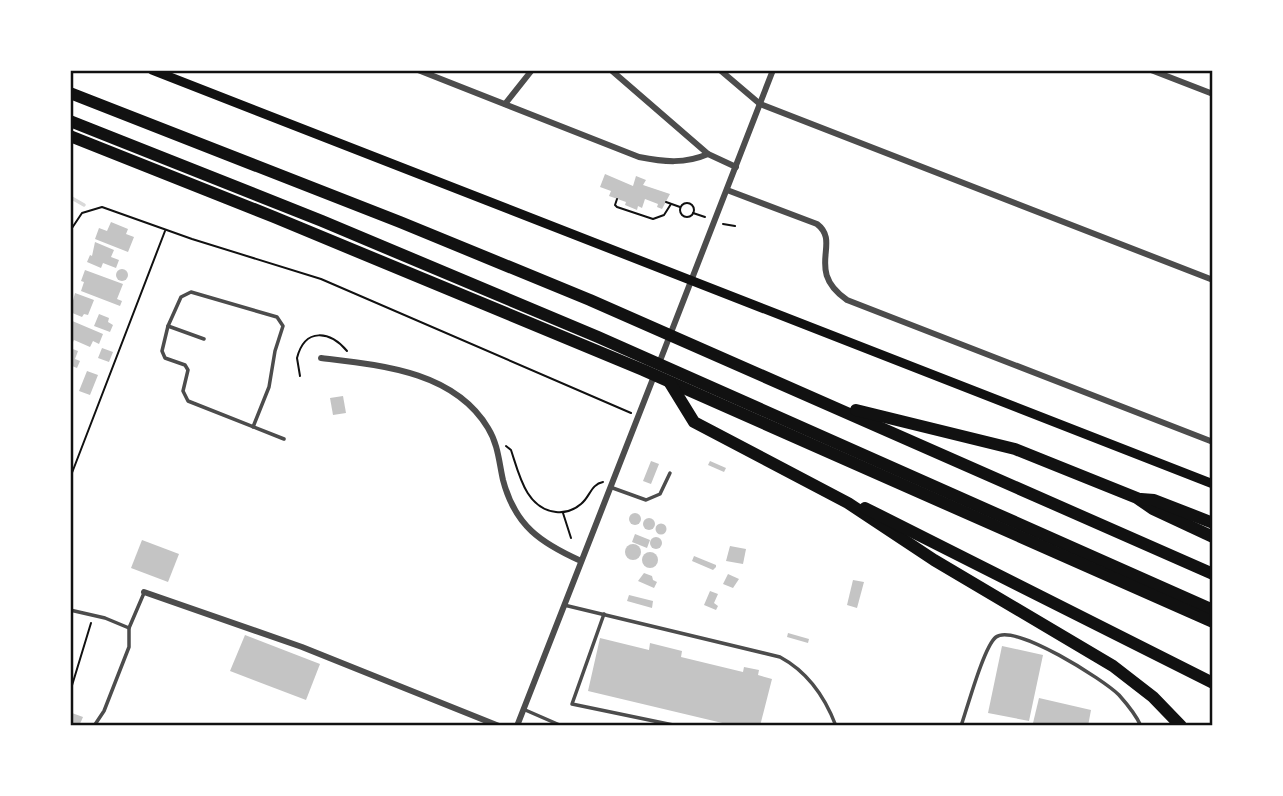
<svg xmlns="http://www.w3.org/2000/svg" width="1283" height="796" font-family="Barlow,sans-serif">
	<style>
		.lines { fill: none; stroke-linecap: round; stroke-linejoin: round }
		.stream { stroke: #d9d9d9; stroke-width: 3.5 }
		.building { fill: #c4c4c4 }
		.path { stroke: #111; stroke-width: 2 }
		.service { stroke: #4c4c4c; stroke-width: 3.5 }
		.minor { stroke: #4c4c4c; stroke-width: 6 }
		.secondary { stroke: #111; stroke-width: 9 }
		.motorway { stroke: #111; stroke-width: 12 }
		.neatline { fill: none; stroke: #111; stroke-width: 2.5 }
	</style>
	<rect width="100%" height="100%" fill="#fff"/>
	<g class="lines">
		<path class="stream" d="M70,197L84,205"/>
	</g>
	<g class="building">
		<path d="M605,174L633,186L636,176L646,180L643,185L670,194L662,209L657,207L658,204L645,199L642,208L638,206L637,210L625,205L626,202L609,196L611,191L600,187Z"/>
		<path d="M111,222L128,229L126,234L134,237L128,252L95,239L99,228L107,231Z"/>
		<path d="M95,242L114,250L111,257L119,260L116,268L103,263L101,268L87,262L90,255L92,256Z"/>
		<circle cx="122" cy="275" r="6"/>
		<path d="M85,270L123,284L117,299L122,301L120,306L81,291L84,282L81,281Z"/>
		<path d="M75,293L94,300L88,315L84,314L82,317L70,312Z"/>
		<path d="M99,314L109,318L108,322L113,325L110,332L94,326Z"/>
		<path d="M70,320L103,334L99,344L93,341L90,347L74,340L70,348Z"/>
		<path d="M70,348L78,351L75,359L80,361L77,368L72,366L70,371Z"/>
		<path d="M102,348L113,352L109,362L98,358Z"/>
		<path d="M87,371L98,375L90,395L79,391Z"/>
		<path d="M343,396L346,413L333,415L330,398Z"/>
		<path d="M651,461L659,464L651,484L643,481Z"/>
		<path d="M710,461L726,468L724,472L708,465Z"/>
		<circle cx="635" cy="519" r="6"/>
		<circle cx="649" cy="524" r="6"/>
		<circle cx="661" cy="529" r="5.5"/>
		<path d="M635,534L650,540L647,548L632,542Z"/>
		<circle cx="656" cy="543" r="6"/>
		<path d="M142,540L179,554L168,582L131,568Z"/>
		<circle cx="633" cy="552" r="8"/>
		<path d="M730,546L746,549L743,564L726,561Z"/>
		<circle cx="650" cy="560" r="8"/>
		<path d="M694,556L716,565V567L713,570L692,561Z"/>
		<path d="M644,573L652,576L653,580L657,582L654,588L638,581Z"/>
		<path d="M728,574L739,579L733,588L723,584Z"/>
		<path d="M853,580L864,582L857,608L847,605Z"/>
		<path d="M710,591L718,594L714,603L718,606L716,610L704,605Z"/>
		<path d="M629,595L653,601L652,608L627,601Z"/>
		<path d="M788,633L809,639L808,643L787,637Z"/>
		<path d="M245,635L320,664L306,700L230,671Z"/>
		<path d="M600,638L649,650L650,643L682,651L681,657L743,672L744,667L759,670L758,675L772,679L760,726H735L588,691Z"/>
		<path d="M1002,646L1043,655L1029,721L988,713Z"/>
		<path d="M1039,698L1091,710L1088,726H1046L1033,723Z"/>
		<path d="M72,713L83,717L79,726H70Z"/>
	</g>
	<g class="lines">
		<g class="path">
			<path d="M617,199L615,205L617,207L653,219L664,215L671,204"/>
			<path d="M666,202L680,207"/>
			<circle cx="687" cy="210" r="7"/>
			<path d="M693,213L705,217"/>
			<path d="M723,224L735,226"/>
			<path d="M72,228L82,213L102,207L192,239L321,279L631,413"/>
			<path d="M300,376L297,358C305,327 330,331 347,351"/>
			<path d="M506,446L511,450C519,474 526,509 556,512C565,513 574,510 581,504C590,497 591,484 603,482"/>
			<path d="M70,478L165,231"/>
			<path d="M563,513L571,538"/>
			<path d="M70,692L91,623"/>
		</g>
		<g class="service">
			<path d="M168,326L181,297L191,292L277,317L283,326L275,351L269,387L253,427"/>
			<path d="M204,339L168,326L162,351L165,358L185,365L188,370L183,391L188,401L284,439"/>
			<path d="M610,487L646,500L660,494L670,473"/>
			<path d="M564,605L780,657C808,672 825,697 836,726"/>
			<path d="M70,610L105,618L129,628"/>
			<path d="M604,614L572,704L678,726"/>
			<path d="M523,709L562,726"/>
			<path d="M94,726L104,711L129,647V628L144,593"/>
			<path d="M961,726C967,709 984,646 996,637C1015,623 1104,680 1119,695C1127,704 1136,715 1141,726"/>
		</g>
		<g class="minor">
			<path d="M418,70L639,157C664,162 685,164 708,154"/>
			<path d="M611,70L708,154L736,167"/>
			<path d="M720,70L760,104L1213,280"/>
			<path d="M1151,70L1213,94"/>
			<path d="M505,104L532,70"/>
			<path d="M727,190L817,224C842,243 804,270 847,300L1213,442"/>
			<path d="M70,237V244"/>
			<path d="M321,358C380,365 454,371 488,428C498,444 499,462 503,480C515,526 541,543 581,561"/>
			<path d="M658,366L773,70"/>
			<path d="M144,592L302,647L499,726"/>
			<path d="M517,726L654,376"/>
		</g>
		<path class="secondary" d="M152,70L1213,484"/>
		<g class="motorway">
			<path d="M70,93L400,222L590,300L1213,574"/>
			<path d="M70,121L322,221L598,337L1213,610"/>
			<path d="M70,136L274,217L643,370L1213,622"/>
			<path d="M670,383L694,422L848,503L934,560L1113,666L1153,697L1181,726"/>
			<path d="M856,410L1015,449L1137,498L1153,509L1213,537"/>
			<path d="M1141,499L1154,500L1213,523"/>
			<path d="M865,508L1213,683"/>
		</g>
	</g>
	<rect width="1283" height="796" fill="none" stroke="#ffffff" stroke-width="144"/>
	<rect x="72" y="72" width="1139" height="652" class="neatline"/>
</svg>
